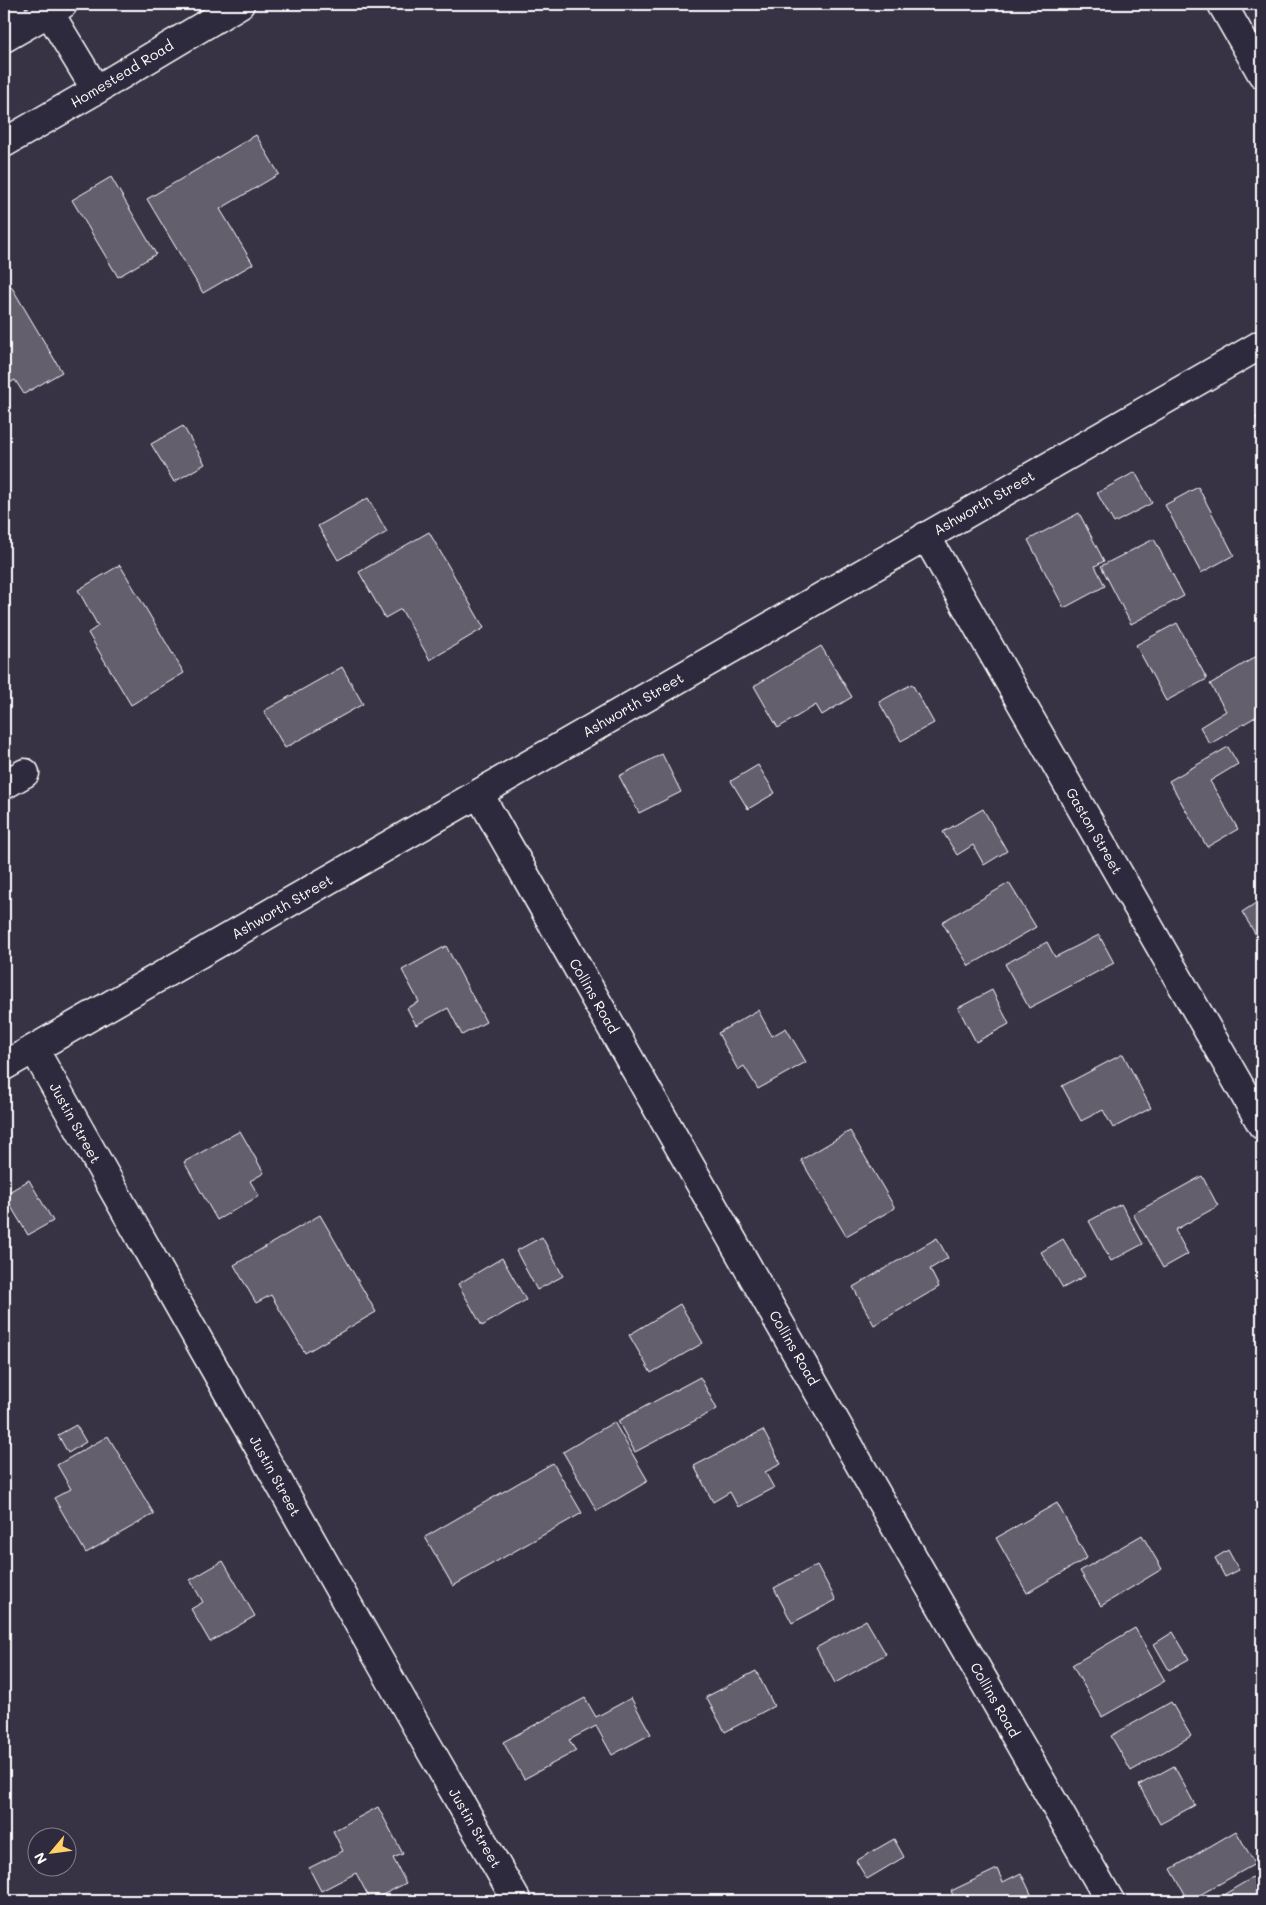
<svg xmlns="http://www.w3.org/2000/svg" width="1266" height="1905" font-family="Mali,sans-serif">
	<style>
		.building { fill: #635f6d; stroke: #fff }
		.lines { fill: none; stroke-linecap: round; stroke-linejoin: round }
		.minor-casing { stroke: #fff; stroke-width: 31 }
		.major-casing { stroke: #fff; stroke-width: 31 }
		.minor { stroke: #2f2a3d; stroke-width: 28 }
		.major { stroke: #2f2a3d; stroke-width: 28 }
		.labels { text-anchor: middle; stroke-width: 4; stroke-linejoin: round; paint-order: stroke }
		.street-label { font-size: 14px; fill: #fff; stroke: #2f2a3d }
	</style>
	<rect width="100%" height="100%" fill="#373345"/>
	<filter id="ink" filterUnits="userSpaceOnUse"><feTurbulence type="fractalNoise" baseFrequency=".02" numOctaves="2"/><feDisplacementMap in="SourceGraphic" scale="10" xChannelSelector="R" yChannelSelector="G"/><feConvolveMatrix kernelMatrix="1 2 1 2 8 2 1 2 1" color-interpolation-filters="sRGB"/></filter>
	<g filter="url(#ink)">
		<g class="building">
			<path d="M256,135L279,174L220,209L253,264L203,293L147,199Z"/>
			<path d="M111,177L156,254L118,277L72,200Z"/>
			<path d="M11,286L62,372L24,394L15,380L4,386V290Z"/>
			<path d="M1262,414V429L1256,417Z"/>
			<path d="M183,426L205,464L174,482L151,444Z"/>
			<path d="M1135,472L1152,503L1114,523L1097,493Z"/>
			<path d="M1198,487L1234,555L1201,573L1165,505Z"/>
			<path d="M368,498L387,532L338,560L318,526Z"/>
			<path d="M1079,513L1104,561L1095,566L1105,586L1064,608L1028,540Z"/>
			<path d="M429,532L484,628L430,660L401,609L385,618L359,572Z"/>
			<path d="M1154,539L1184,596L1131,624L1101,566Z"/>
			<path d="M120,565L184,673L131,705L88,633L98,626L78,590Z"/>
			<path d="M1177,623L1207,679L1166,701L1136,645Z"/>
			<path d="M821,646L852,697L822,715L816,705L778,728L754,686Z"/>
			<path d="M1262,653V713L1210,744L1200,727L1226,711L1210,684Z"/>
			<path d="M342,667L363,704L285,748L264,711Z"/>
			<path d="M912,684L934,723L901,741L879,702Z"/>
			<path d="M1228,747L1238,764L1210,781L1238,829L1207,847L1169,781Z"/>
			<path d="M662,754L681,792L639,813L619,776Z"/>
			<path d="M758,765L775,793L748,809L731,781Z"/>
			<path d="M983,809L1007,851L984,865L973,845L957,855L943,832Z"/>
			<path d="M1009,883L1036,927L969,966L942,922Z"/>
			<path d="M1262,899V945L1242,912Z"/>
			<path d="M1099,935L1114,963L1029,1008L1005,964L1047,942L1055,957Z"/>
			<path d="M446,946L486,1022L462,1035L448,1008L416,1025L407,1008L419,1002L402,970Z"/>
			<path d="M992,990L1009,1024L976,1042L958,1008Z"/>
			<path d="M758,1010L772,1036L786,1028L806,1062L758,1089L744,1066L738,1070L718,1033Z"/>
			<path d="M1123,1054L1151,1108L1113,1128L1103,1110L1081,1121L1062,1086Z"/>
			<path d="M240,1131L264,1173L250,1181L259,1196L217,1220L184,1162Z"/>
			<path d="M850,1131L895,1208L846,1236L801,1160Z"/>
			<path d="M1202,1176L1218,1206L1175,1230L1188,1254L1163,1268L1133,1214Z"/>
			<path d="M29,1180L53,1221L28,1235L4,1195Z"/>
			<path d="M1121,1204L1143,1244L1111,1261L1089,1221Z"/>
			<path d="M320,1215L376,1312L305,1353L271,1295L256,1303L234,1265Z"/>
			<path d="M542,1237L563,1276L537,1290L516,1251Z"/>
			<path d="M937,1238L948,1258L930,1269L939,1287L874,1325L853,1287Z"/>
			<path d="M1063,1239L1085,1276L1063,1288L1041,1252Z"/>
			<path d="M502,1258L526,1300L482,1326L458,1284Z"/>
			<path d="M680,1304L703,1343L651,1373L629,1335Z"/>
			<path d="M700,1377L717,1409L635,1452L618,1421Z"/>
			<path d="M614,1422L648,1481L597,1511L563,1452Z"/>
			<path d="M76,1425L86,1442L68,1453L58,1435Z"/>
			<path d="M763,1430L781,1464L765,1472L774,1488L738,1507L730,1492L713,1502L694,1466Z"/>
			<path d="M108,1436L154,1514L86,1553L54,1498L71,1489L57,1465Z"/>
			<path d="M553,1463L582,1513L453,1586L425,1537Z"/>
			<path d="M1057,1503L1087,1558L1027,1593L996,1538Z"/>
			<path d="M1142,1535L1162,1569L1101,1606L1080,1571Z"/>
			<path d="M1228,1550L1239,1570L1225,1577L1215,1558Z"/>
			<path d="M223,1561L255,1616L210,1642L191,1609L203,1602L190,1580Z"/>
			<path d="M817,1565L836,1600L792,1623L774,1588Z"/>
			<path d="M866,1620L886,1654L835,1683L816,1648Z"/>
			<path d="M1135,1628L1165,1681L1102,1717L1072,1665Z"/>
			<path d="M1173,1632L1189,1659L1169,1670L1154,1644Z"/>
			<path d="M756,1671L774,1706L725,1732L706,1697Z"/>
			<path d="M585,1698L596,1717L631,1698L651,1734L612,1755L596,1726L569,1740L576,1751L524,1779L503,1742Z"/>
			<path d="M1171,1702L1191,1736L1131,1771L1111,1736Z"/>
			<path d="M1174,1766L1195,1805L1160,1824L1139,1785Z"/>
			<path d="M378,1807L403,1854L393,1858L406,1883L371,1901L356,1873L321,1891L309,1868L343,1851L333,1831Z"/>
			<path d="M1236,1831L1255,1864L1189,1901L1171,1869Z"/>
			<path d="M894,1839L904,1857L867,1879L856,1861Z"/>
			<path d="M997,1869L1003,1882L1021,1873L1033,1898L1026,1901H956L951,1891Z"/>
			<path d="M1262,1872V1901H1213Z"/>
		</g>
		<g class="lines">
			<defs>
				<g id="minor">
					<path d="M6,4L21,28"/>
					<path d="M1222,4L1262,74"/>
					<path d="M926,536L1262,1125"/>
					<path d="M4,785L25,773"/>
					<path d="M479,794L864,1472L1110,1901"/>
					<path d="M34,1049L417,1727L517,1901"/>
					<path d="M4,1066L1262,344"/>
				</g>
				<g id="major">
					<path d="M49,12L96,90"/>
					<path d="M4,38L63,4"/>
					<path d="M4,143L96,90L240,4"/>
				</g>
			</defs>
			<use href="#minor" class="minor-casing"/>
			<use href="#major" class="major-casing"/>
			<use href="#minor" class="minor"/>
			<use href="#major" class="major"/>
		</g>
	</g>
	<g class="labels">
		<g class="street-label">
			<text transform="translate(122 74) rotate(-31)" y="5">Homestead Road</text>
			<text transform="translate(984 503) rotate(-30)" y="5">Ashworth Street</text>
			<text transform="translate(633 705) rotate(-30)" y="5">Ashworth Street</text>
			<text transform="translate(1094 831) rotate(60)" y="5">Gaston Street</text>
			<text transform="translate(282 907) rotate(-30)" y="5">Ashworth Street</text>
			<text transform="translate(594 996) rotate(60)" y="5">Collins Road</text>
			<text transform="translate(75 1123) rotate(61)" y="5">Justin Street</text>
			<text transform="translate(794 1348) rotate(60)" y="5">Collins Road</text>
			<text transform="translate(275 1476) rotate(61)" y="5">Justin Street</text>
			<text transform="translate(995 1700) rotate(60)" y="5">Collins Road</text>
			<text transform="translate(475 1828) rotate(60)" y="5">Justin Street</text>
		</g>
	</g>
	<rect width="1266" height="1905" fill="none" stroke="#2f2a3d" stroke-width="20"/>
	<rect x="10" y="10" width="1246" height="1885" fill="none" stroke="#fff" stroke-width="2" filter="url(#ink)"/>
	<g transform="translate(52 1852) rotate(241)"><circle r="24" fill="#2f2a3d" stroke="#827f8b"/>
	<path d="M0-4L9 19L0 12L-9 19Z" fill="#ffd166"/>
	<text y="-8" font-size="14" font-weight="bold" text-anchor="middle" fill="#ffffff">N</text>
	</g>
</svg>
